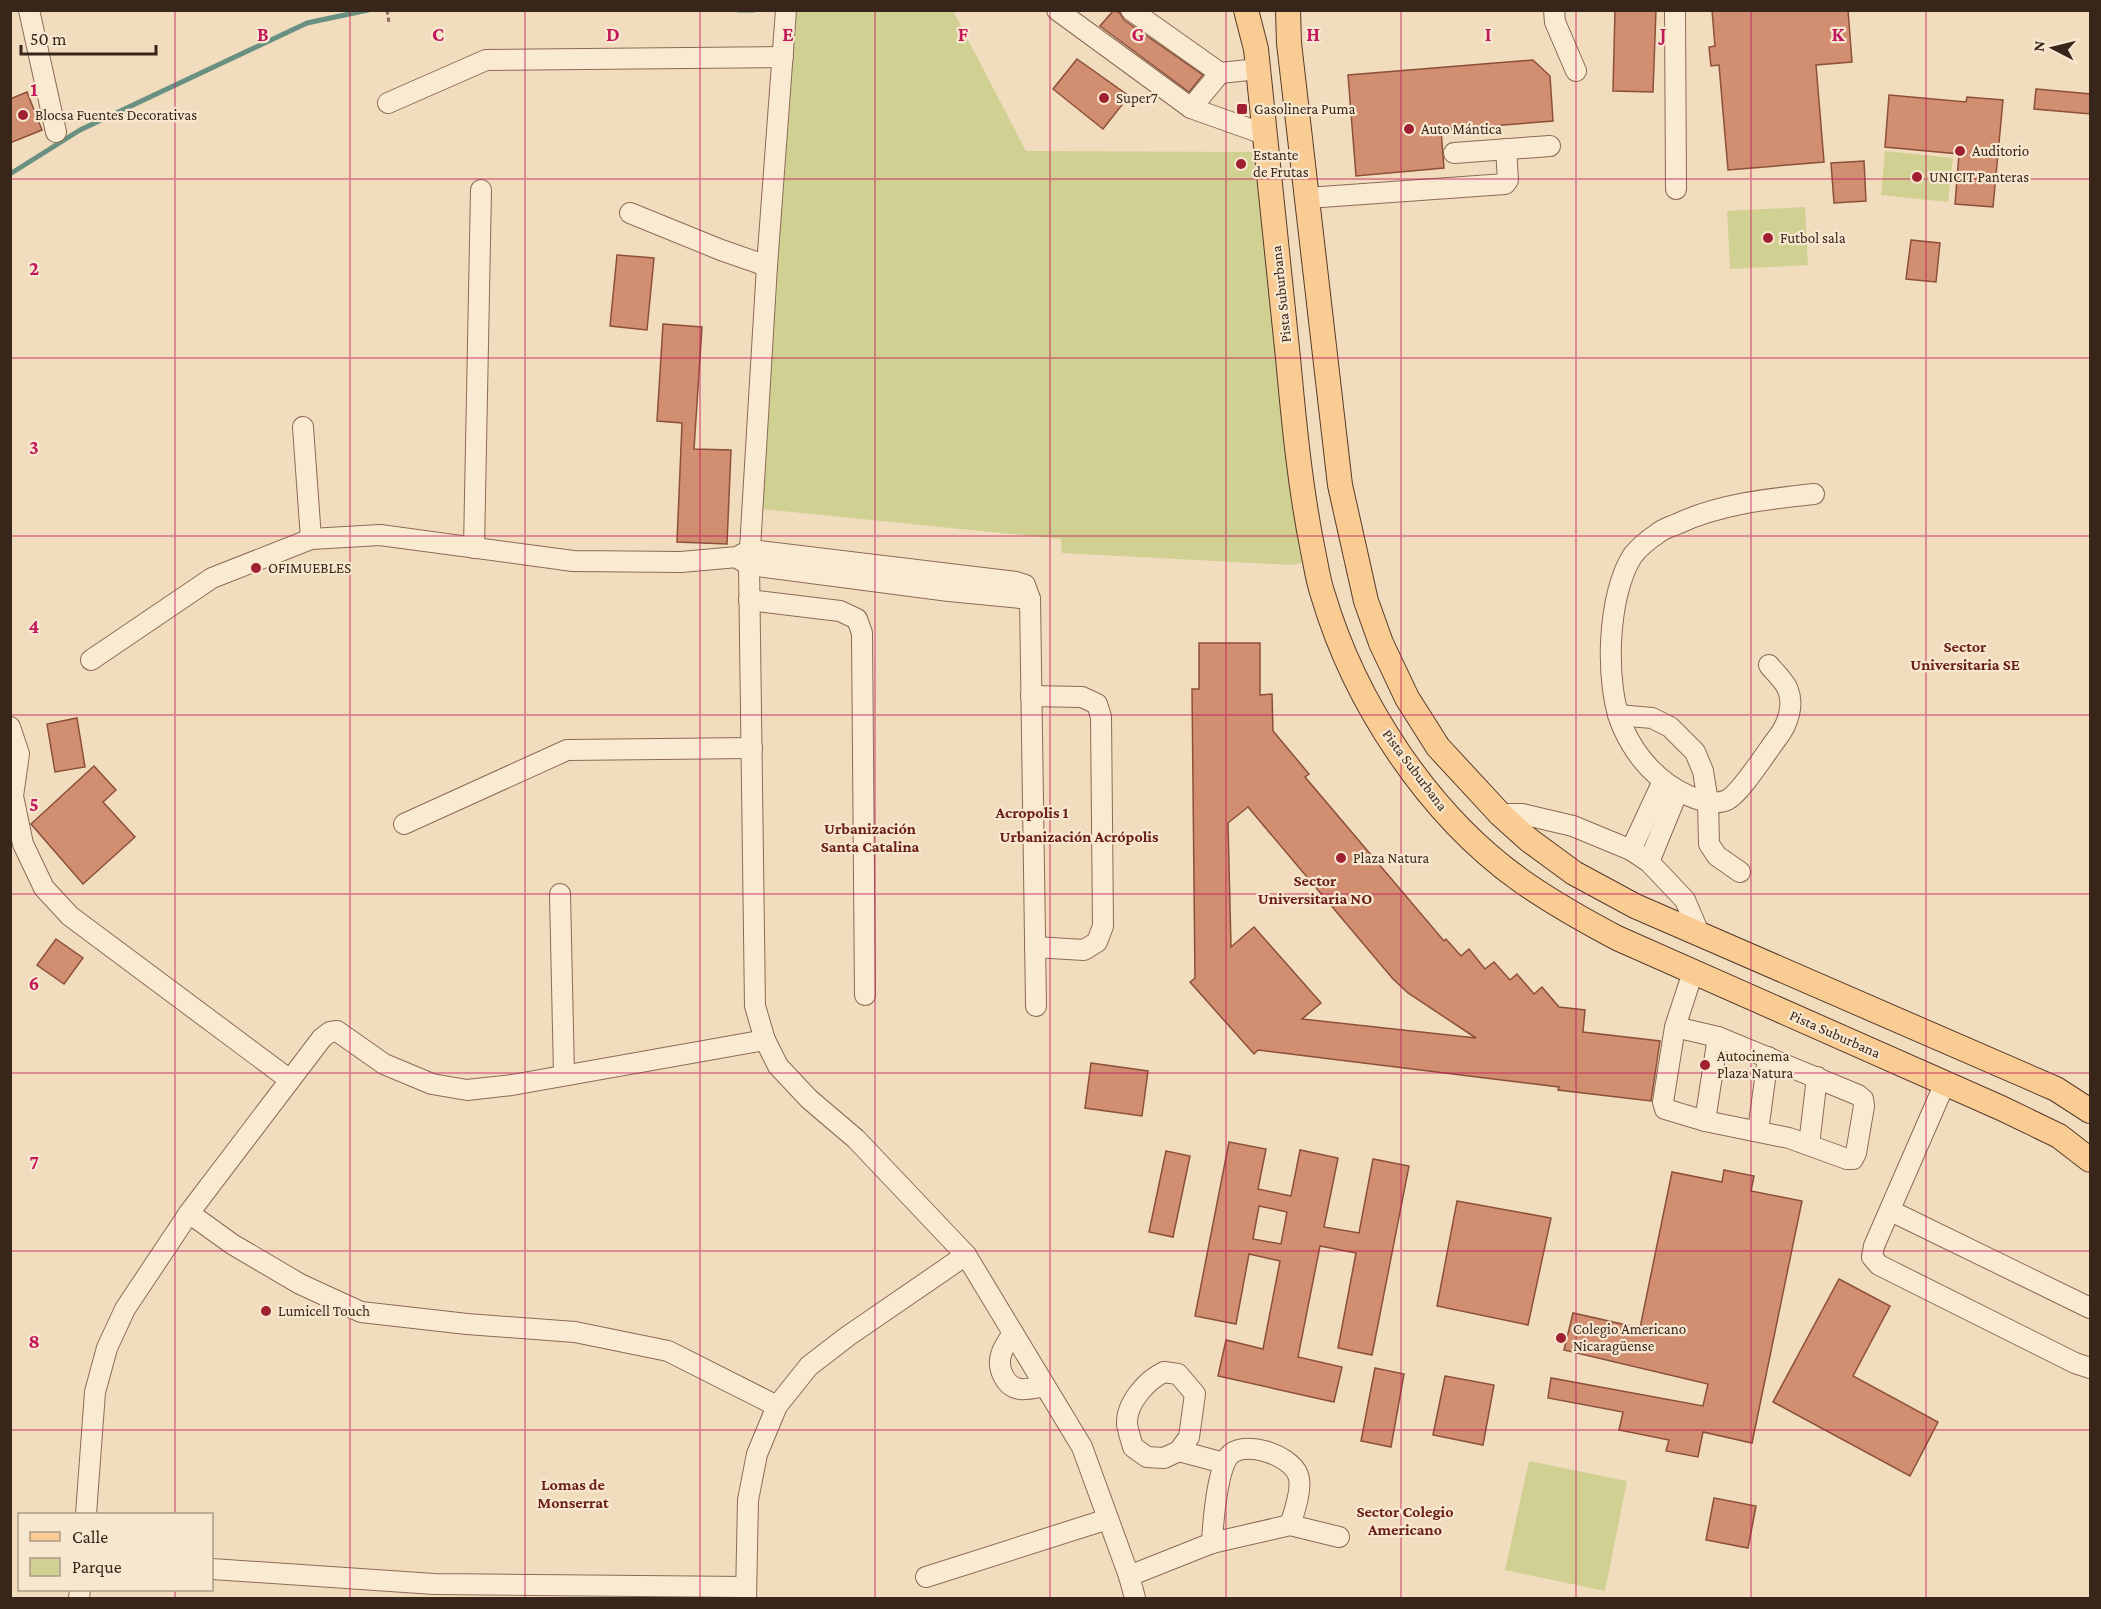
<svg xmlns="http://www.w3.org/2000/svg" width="2101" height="1609" font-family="'Crimson Pro',serif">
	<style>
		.green { fill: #d0d092 }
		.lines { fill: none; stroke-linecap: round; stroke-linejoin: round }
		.stream { stroke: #699182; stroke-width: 5 }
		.building { fill: #d28e71; stroke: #8c5039; stroke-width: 1.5; fill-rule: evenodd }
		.minor-casing { stroke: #8b6b55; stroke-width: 22 }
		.major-casing { stroke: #583a2a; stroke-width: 26 }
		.path { stroke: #8b6b55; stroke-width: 3; stroke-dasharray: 4.5 3; stroke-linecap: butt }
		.minor { stroke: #fbead2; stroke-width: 20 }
		.major { stroke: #f8cc92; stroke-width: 24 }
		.grid { fill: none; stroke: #c2185b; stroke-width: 1.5; stroke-opacity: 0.55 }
		.poi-dot { fill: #9f2131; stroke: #f8e7cf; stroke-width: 2 }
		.labels { text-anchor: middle; stroke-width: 4.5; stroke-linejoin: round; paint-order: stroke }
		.poi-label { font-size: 15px; fill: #39261b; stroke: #f8e7cf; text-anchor: start }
		.street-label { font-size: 15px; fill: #39261b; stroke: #f8e7cf }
		.neighbourhood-label { font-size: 16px; font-weight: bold; fill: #691e17; stroke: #f8e7cf }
		.grid-label { font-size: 20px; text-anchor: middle; font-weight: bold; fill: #c2185b; stroke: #f8e7cf; stroke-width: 4.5; stroke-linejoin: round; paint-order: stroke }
	</style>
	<rect width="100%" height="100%" fill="#f1dcbe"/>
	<g class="green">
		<path d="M786,11H953L1026,151L1255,152L1315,560L1292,565L1062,553L1061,539L751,508Z"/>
		<path d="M1885,151L1953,158L1948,202L1881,195Z"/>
		<path d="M1805,207L1808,265L1730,269L1727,211Z"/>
		<path d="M1529,1461L1627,1481L1605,1591L1505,1570Z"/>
	</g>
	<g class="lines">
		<g class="stream">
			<path d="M738,10H754"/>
			<path d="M10,174L80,130L307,23L368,10"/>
		</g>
	</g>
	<g class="building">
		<path d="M1114,10L1120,13L1124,20L1203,75L1189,92L1100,26Z"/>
		<path d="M1615,10H1656L1653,92L1613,91Z"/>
		<path d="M1712,10H1848L1852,62L1816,65L1824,162L1728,170L1719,65L1711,66L1709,47L1715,46Z"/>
		<path d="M1077,59L1129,96L1103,129L1053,89Z"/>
		<path d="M1533,60L1550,76L1553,121L1441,130L1444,168L1356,176L1348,75Z"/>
		<path d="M2036,89L2091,94V114L2034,109Z"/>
		<path d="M27,92L42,130L10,143V99Z"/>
		<path d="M1889,95L1966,102L1967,97L2003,100L1993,207L1955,204L1959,154L1885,147Z"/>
		<path d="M1864,161L1866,201L1834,203L1831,163Z"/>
		<path d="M1911,240L1940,243L1936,282L1906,279Z"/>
		<path d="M617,255L654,258L647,330L610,326Z"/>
		<path d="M663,324L702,327L694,449L731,450L727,544L677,542L682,423L657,421Z"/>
		<path d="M1199,643H1260V695L1272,694L1273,731L1309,774L1305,777L1444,941L1446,939L1461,956L1469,949L1485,969L1494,962L1510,980L1517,974L1534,994L1542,987L1559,1007L1585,1010L1583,1032L1660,1041L1651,1101L1558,1090L1559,1087L1258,1050L1254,1054L1190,982L1195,978L1192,689H1199ZM1248,807L1393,979L1408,993L1476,1038L1302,1019L1321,1003L1254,927L1231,947L1228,823Z"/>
		<path d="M77,718L85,767L55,772L47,724Z"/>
		<path d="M94,766L116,790L103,802L135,837L83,884L31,824Z"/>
		<path d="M56,939L83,958L64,984L37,965Z"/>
		<path d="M1091,1063L1148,1071L1142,1116L1085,1108Z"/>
		<path d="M1229,1142L1266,1149L1258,1189L1291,1196L1300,1150L1338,1158L1324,1227L1359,1233L1373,1159L1409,1166L1372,1355L1338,1348L1356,1253L1320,1246L1298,1357L1342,1367L1334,1402L1218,1376L1226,1340L1263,1349L1280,1261L1249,1254L1236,1324L1195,1316ZM1259,1206L1287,1212L1281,1244L1253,1239Z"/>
		<path d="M1166,1151L1190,1156L1173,1237L1149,1232Z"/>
		<path d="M1724,1170L1754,1176L1751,1191L1802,1201L1752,1443L1703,1432L1698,1457L1666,1451L1669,1440L1619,1430L1623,1412L1548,1398L1551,1378L1703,1406L1708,1384L1564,1350L1573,1313L1640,1328L1672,1172L1722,1182Z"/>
		<path d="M1457,1201L1551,1218L1528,1325L1437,1306Z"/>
		<path d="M1839,1279L1890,1306L1853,1376L1938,1422L1910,1476L1773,1402Z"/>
		<path d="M1375,1368L1404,1374L1391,1447L1361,1441Z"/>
		<path d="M1445,1376L1494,1385L1483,1445L1433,1435Z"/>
		<path d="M1714,1498L1756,1506L1748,1548L1706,1540Z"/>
	</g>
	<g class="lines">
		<defs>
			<g id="minor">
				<path d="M29,10L56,132"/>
				<path d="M786,10L767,266L749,565L755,1006L765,1040L778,1066L809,1099L856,1139L966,1255L1082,1447L1129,1576L1135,1598"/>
				<path d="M1057,10L1191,108L1264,134"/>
				<path d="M1131,10L1220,73L1258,69"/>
				<path d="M1554,10L1555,22L1576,71"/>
				<path d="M1675,10L1676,189"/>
				<path d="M388,103L486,60L783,57"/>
				<path d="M1191,108L1220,73"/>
				<path d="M1454,153L1550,146"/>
				<path d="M1307,198L1505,184L1508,180L1506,149"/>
				<path d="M630,213L721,250L767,266"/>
				<path d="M303,427L311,539"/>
				<path d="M474,548L481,190"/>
				<path d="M739,559L749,565L949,591L1030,599"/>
				<path d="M749,600L840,611L857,619L862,633L865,995"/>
				<path d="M91,660L212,578L311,539L380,535L573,561L681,562L737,557L750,550L1016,582L1025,585L1030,599L1036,1006"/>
				<path d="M1769,665C1774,672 1785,681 1788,690C1794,705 1788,724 1778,737C1767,751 1741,793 1727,800C1714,806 1698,800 1687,795C1658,782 1636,757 1623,728C1604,686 1607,594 1633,555C1639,548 1649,539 1657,534C1662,529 1670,527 1677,524C1719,504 1768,499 1814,494"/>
				<path d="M1031,696L1082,697L1097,704L1101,717L1103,926L1097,942L1084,950L1035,947"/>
				<path d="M1618,715L1652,718L1670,727L1695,752L1703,771L1708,802L1709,844L1717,856L1740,872"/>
				<path d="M10,727L19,754L13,796L23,844L44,888L70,916L290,1080"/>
				<path d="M1500,814H1522L1573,826L1631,850L1649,862L1685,900L1699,933"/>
				<path d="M404,824L567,750L752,748"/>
				<path d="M1631,850L1663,781"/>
				<path d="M1649,862L1678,791"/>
				<path d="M560,894L564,1075"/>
				<path d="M1675,1027L1718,1037L1858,1095L1863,1099L1864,1106L1856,1153L1853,1159H1847L1789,1138L1705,1121L1665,1109L1663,1102L1675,1027L1693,972"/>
				<path d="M1945,1083L1874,1246L1872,1257L1879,1265L2075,1363L2090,1368"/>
				<path d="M1705,1121L1718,1037"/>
				<path d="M1758,1131L1768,1057"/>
				<path d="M1809,1145L1817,1077"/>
				<path d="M1891,1211L2090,1308"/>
				<path d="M189,1213L232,1244L300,1284L361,1312L467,1324L575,1332L668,1351L777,1406"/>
				<path d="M1013,1333C1009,1340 1003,1347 1001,1355C997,1368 1005,1387 1020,1389C1028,1390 1038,1387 1045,1386"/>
				<path d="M1164,1372L1178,1374L1195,1394L1189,1437L1179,1451L1164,1458L1147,1457L1133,1447C1131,1440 1128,1431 1127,1424C1126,1403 1147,1380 1164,1372Z"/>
				<path d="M1179,1451L1224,1463"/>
				<path d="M86,1514L95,1392L107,1348L125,1309L189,1213L322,1038L330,1032L337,1031L384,1064L432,1084L467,1090L512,1085L765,1040"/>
				<path d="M1212,1543C1213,1522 1217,1473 1228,1457C1242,1438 1291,1455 1298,1475C1303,1487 1294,1513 1290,1525"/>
				<path d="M212,1569L434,1584L746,1587"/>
				<path d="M1129,1576L1212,1543L1290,1525L1339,1537"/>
				<path d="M926,1577L1108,1519"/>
				<path d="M79,1598L80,1590"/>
				<path d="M746,1598L748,1500L757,1454L777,1406L809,1366L848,1336L966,1255"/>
			</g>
			<g id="major">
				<path d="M1246,10L1256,49C1266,152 1277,255 1288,358C1294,423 1300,487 1313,551C1316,565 1318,581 1323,595C1355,703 1428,814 1520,880C1551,902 1583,920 1617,938L2001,1108L2059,1136L2090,1160"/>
				<path d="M1288,10L1289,43L1340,485L1366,601L1381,643L1407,698L1438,747L1500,814L1529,840L1574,873L1635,906L2056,1089L2090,1111"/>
			</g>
		</defs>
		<use href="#minor" class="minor-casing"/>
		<use href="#major" class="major-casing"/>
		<path class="path" d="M387,10L389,23"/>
		<use href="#minor" class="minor"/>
		<use href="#major" class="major"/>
	</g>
	<path class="grid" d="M175,10V1514M350,10V1598M525,10V1598M700,10V1598M875,10V1598M1050,10V1598M1226,10V1598M1401,10V1598M1576,10V1598M1751,10V1598M1926,10V1598M10,179H2090M10,358H2090M10,536H2090M10,715H2090M10,894H2090M10,1073H2090M10,1251H2090M10,1430H2090M175,1590V1598"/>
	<g class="poi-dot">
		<circle cx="1104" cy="98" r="6"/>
		<rect x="1236" y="103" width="12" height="12" rx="3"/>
		<circle cx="23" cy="115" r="6"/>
		<circle cx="1409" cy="129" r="6"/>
		<circle cx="1960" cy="151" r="6"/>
		<circle cx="1241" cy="164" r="6"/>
		<circle cx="1917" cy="177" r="6"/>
		<circle cx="1768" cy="238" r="6"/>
		<circle cx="256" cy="568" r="6"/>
		<circle cx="1341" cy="858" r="6"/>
		<circle cx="1705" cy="1065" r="6"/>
		<circle cx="266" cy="1311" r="6"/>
		<circle cx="1561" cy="1338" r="6"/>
	</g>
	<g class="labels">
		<g class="poi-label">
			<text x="1116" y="103">Super7</text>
			<text x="1254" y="114">Gasolinera Puma</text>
			<text x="35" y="120">Blocsa Fuentes Decorativas</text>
			<text x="1421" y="134">Auto Mántica</text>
			<text x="1972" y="156">Auditorio</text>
			<text x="1253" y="160">Estante<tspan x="1253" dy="17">de Frutas</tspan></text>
			<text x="1929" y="182">UNICIT Panteras</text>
			<text x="1780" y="243">Futbol sala</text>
			<text x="268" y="573">OFIMUEBLES</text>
			<text x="1353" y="863">Plaza Natura</text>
			<text x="1717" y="1061">Autocinema<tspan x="1717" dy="17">Plaza Natura</tspan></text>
			<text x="278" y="1316">Lumicell Touch</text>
			<text x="1573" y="1334">Colegio Americano<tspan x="1573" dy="17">Nicaragüense</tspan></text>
		</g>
		<g class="street-label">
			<text transform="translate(1281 294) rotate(-96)" y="5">Pista Suburbana</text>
			<text transform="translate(1415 770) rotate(53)" y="5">Pista Suburbana</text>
			<text transform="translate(1835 1034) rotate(24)" y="5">Pista Suburbana</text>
		</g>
		<g class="neighbourhood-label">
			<text x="1965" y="652">Sector<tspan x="1965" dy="18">Universitaria SE</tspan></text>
			<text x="1032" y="818">Acropolis 1</text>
			<text x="870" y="834">Urbanización<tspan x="870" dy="18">Santa Catalina</tspan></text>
			<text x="1079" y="842">Urbanización Acrópolis</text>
			<text x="1315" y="886">Sector<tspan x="1315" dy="18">Universitaria NO</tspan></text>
			<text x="573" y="1490">Lomas de<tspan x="573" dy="18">Monserrat</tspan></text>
			<text x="1405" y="1517">Sector Colegio<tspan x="1405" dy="18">Americano</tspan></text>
		</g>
	</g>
	<g class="grid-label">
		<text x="263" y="41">B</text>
		<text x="438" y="41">C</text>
		<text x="613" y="41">D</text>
		<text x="788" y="41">E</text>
		<text x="963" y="41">F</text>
		<text x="1138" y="41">G</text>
		<text x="1313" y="41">H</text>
		<text x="1488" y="41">I</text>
		<text x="1663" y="41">J</text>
		<text x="1838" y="41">K</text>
		<text x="34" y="96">1</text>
		<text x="34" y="275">2</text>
		<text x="34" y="454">3</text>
		<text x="34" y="633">4</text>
		<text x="34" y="811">5</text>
		<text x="34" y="990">6</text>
		<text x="34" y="1169">7</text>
		<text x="34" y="1348">8</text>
	</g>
	<rect width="2101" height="1609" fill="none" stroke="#39261b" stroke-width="24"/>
	<rect x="18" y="1513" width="195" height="78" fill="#f8e7cf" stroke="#ac9a87" stroke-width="1.5"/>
	<rect x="30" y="1532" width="30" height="9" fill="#f8cc92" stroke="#ac9a87" stroke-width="1.5"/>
	<text x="72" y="1543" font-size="18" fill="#39261b">Calle</text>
	<rect x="30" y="1558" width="30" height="18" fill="#d0d092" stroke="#ac9a87" stroke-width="1.5"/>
	<text x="72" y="1573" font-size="18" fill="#39261b">Parque</text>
	<g transform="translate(2053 48) rotate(277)" stroke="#f8e7cf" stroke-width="4.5" paint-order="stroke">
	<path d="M0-4.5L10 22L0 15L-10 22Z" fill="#39261b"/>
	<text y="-9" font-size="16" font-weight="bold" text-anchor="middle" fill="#39261b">N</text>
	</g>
	<path d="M21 45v9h135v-9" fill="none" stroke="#39261b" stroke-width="3"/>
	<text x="30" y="45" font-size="18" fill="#39261b" stroke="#f8e7cf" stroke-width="4.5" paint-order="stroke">50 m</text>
</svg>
